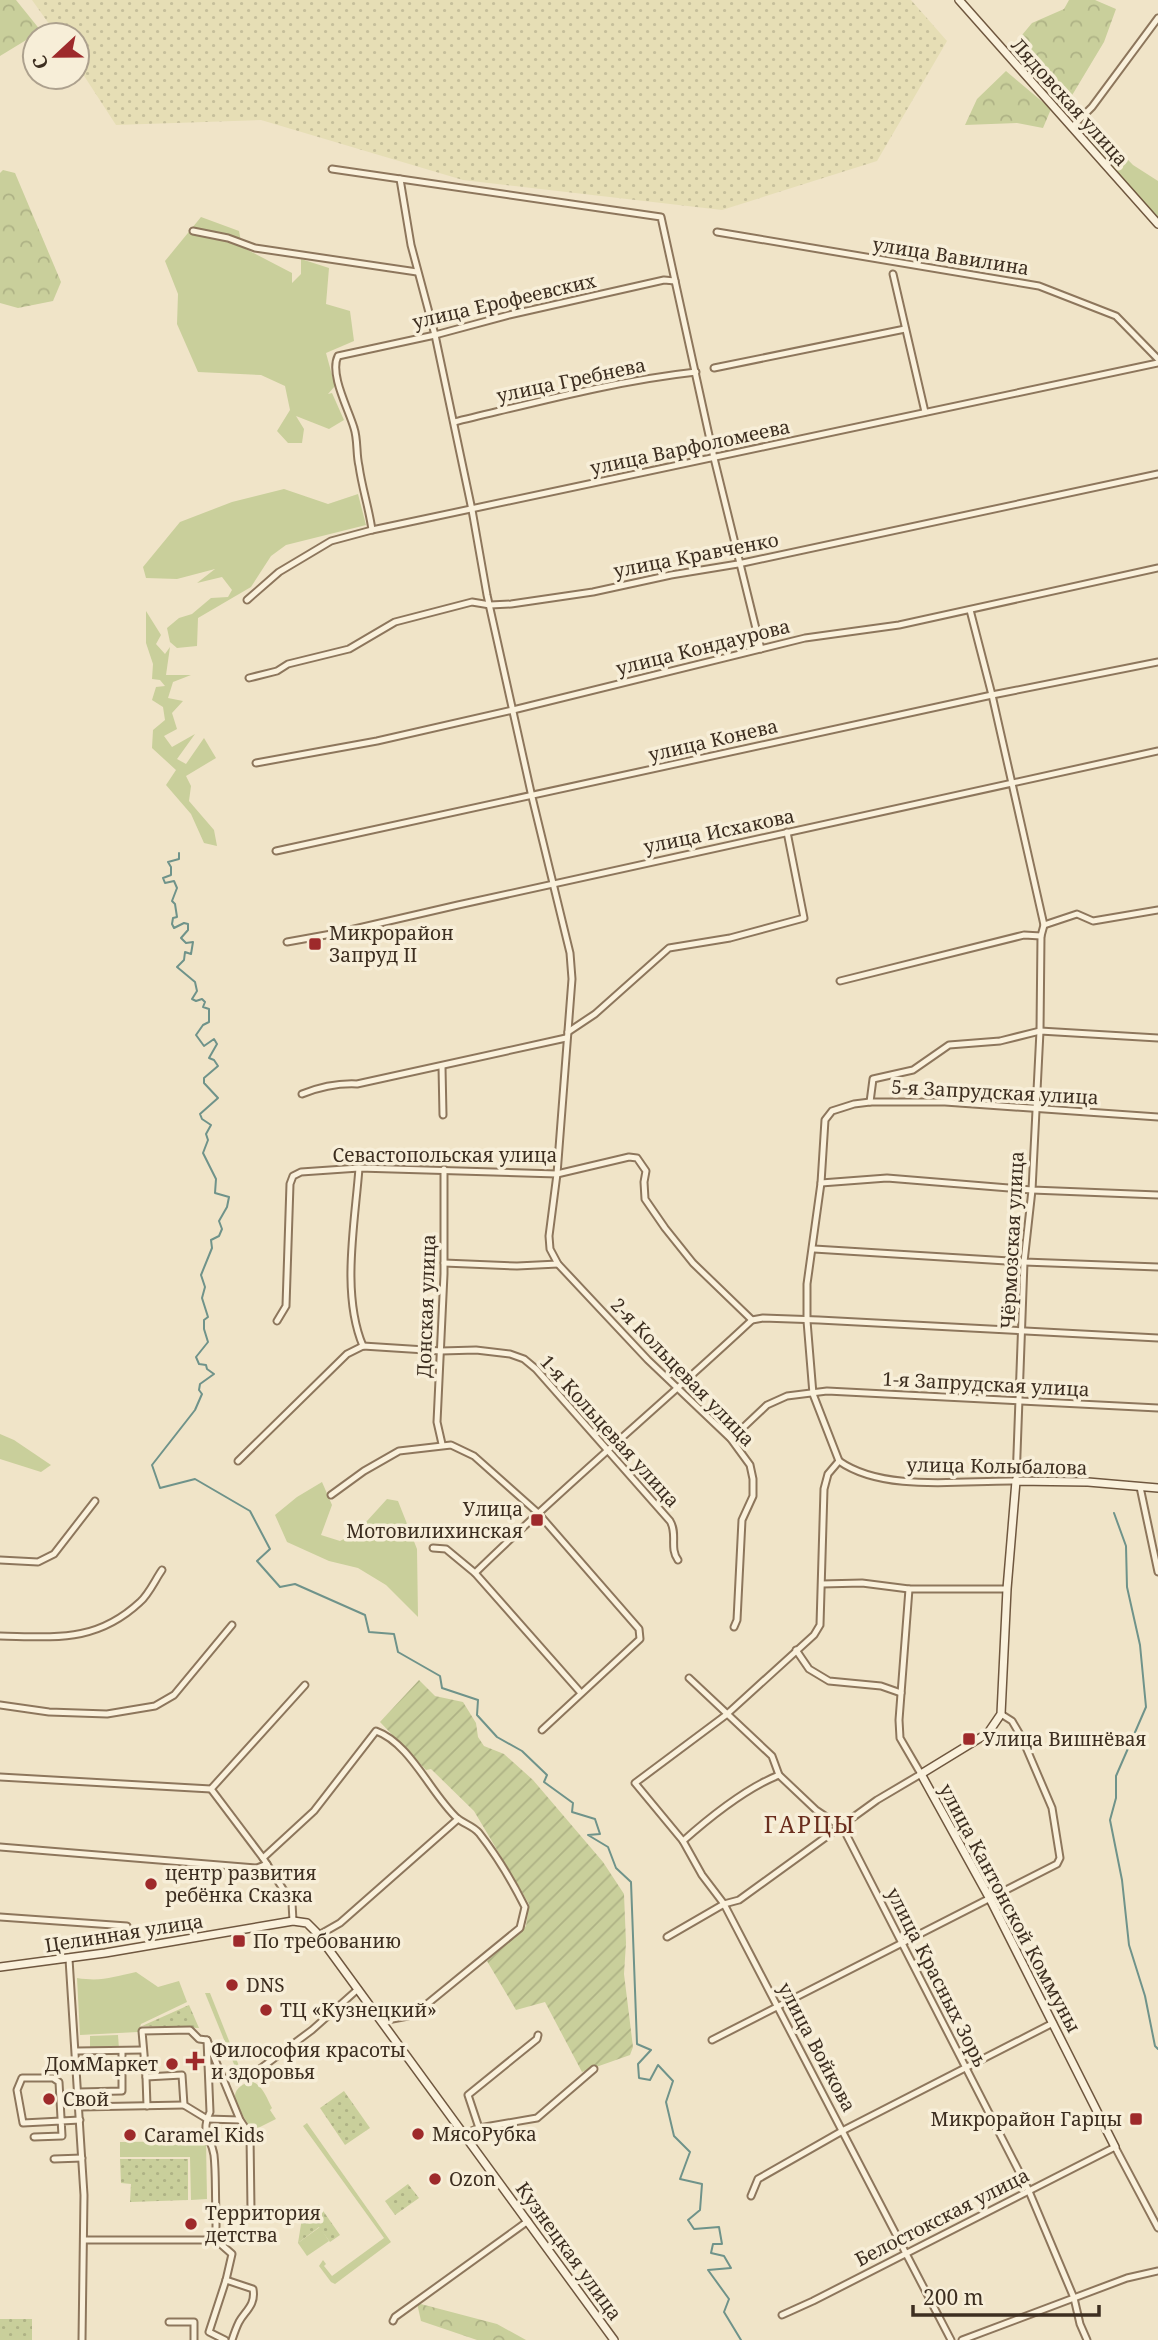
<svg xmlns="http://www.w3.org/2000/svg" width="1158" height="2340" font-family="'Noto Serif',serif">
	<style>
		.farmland { fill: url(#farmland-dots) }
		.grass { fill: #c9cf9b }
		.forest { fill: url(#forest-crowns) }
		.park { fill: url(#park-dots) }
		.garden { fill: url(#garden-furrows) }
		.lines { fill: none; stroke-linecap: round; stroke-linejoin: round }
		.stream { stroke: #6f938a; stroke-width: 2 }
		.street-casing { stroke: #8d765c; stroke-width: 9 }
		.secondary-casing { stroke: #6f573f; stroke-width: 10 }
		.street { stroke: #faf1dc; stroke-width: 5 }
		.secondary { stroke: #faf1dc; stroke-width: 7 }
		.poi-dot { fill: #9e2a2b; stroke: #f7eed8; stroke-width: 2.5 }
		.labels { text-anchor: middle; stroke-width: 7; stroke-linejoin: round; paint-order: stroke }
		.street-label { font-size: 19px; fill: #3d2e20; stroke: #f7eed8 }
		.poi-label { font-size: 19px; fill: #3d2e20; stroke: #f7eed8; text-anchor: start }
		.quarter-label { font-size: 23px; letter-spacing: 2px; fill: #6b2e1e; stroke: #f7eed8 }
	</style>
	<defs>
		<pattern id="farmland-dots" width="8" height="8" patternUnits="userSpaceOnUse" patternTransform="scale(1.75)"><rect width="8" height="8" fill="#e6deb5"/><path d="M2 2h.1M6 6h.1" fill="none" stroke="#c6bf9b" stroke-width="1.8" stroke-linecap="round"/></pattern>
		<pattern id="forest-crowns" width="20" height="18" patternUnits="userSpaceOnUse" patternTransform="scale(1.75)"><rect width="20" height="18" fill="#c9cf9b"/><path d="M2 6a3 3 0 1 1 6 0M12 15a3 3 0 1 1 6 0" fill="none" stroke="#aeb285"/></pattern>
		<pattern id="park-dots" width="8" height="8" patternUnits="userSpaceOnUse" patternTransform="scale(1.75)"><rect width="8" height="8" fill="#c9cf9b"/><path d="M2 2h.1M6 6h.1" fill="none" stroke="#aeb285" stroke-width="1.8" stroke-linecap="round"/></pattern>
		<pattern id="garden-furrows" width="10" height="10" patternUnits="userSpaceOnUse" patternTransform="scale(1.75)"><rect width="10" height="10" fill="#c9cf9b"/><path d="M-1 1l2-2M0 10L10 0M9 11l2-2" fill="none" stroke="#aeb285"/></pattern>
	</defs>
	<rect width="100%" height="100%" fill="#f0e4c8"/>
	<path class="farmland" d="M32,0H911L947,41L877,161L722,210L463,180L261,120L116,125L77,65V35H57Z"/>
	<g class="grass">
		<path d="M1099,130L1133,165L1158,181V219L1087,138Z"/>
		<path d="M201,217L239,231L242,247L292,273V283L301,274V259L329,268L326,304L350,311L354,341L326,353L335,386L328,394L332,393L344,420L329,429L296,416L304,429L302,443H288L277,431L290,410L285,386L261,375L198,372L177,324L178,294L165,261Z"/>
		<path d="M284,489L328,504L358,494L366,525L286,545L271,556L251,587L198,618L197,646L177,648L170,642L167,628L179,618L192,614L211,598L228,597L232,590L222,577L197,583L215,569L177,579L146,578L143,567L180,522L232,502Z"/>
		<path d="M146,611L161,635L156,644L165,654L170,647L166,675H191L173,682L168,698L183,701L172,713L177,729L164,736L172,747L195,734L177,759L186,764L204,738L216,758L186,776L191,786L189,801L214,830L217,846L204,843L191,814L166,785L176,770L152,748L153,730L165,720L163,707L152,700L156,687L165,686L160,680L152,679L153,664L146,643Z"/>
		<path d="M0,1434L14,1440L51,1465L41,1472L0,1459Z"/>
		<path d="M322,1482L332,1505L321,1535L340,1541L357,1532L387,1499L398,1501L417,1549L418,1617L386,1585L358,1568L329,1561L287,1542L275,1515L297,1497Z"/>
		<path d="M136,1972L158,1987L179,1981L187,2002L141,2024L138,2032L80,2035L77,1978C102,1982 112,1977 136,1972Z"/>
		<path d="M205,1993H210L241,2071L238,2074Z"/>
		<path d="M118,2035L119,2049H90V2036Z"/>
		<path d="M251,2081C263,2085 267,2099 272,2108L270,2110L276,2119L254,2130C248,2127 236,2104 235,2096C235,2088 245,2083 251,2081Z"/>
		<path d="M307,2123L391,2242L335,2284L331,2282L319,2266L323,2260L326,2264L324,2266L332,2276L384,2238L303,2126Z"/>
		<path d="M206,2141L207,2199L191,2200L190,2157H120V2142Z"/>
		<path d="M320,2227L329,2241L307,2256L298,2243Z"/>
	</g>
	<g class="forest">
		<path d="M0,0H16L41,31L0,56Z"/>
		<path d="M1069,0H1095L1116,9L1104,42L1065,107L1034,76L1012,47L1032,23L1064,9Z"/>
		<path d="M1006,71L1051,109L1043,128L1017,123L965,125L977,99Z"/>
		<path d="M3,170L15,173L61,282L53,301L18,308L0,303V173Z"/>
		<path d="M417,2303L497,2324L526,2340H477L421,2321Z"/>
	</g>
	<g class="park">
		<path d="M189,2005L199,2028L142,2026Z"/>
		<path d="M344,2091L370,2128L345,2145L320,2108Z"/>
		<path d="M120,2159H188V2200L130,2202L131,2184L121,2183Z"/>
		<path d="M408,2184L419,2198L395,2215L385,2201Z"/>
		<path d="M319,2205L340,2235L330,2242L319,2227L298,2243L303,2212H308Z"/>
		<rect x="0" y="2319" width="32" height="21"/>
	</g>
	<path class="garden" d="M419,1680L435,1696L463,1702L476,1723L478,1737L484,1746L504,1754L533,1780L603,1862L624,1894L626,1943L624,1974L633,2047L630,2055L582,2072L545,2002L516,2010L487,1961L526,1926L529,1904L474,1811L431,1769L426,1770L380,1722Z"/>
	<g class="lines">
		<g class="stream">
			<path d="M179,853V859L168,862L171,867V875L163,878L165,883L174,881L177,888L172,901L175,904L177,917L173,918L172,924L174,928L184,923L188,924V930L181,938L186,943L193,942L191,954L185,952L184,960L177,967L195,982L197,991L192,999L196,1001L202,999L205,1002L203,1007L209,1009V1022L203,1025L196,1035L204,1046L214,1039L217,1044L209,1058L214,1060L218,1066L204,1078V1083L218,1098L200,1114L202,1119L211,1125L206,1134L208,1140L203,1153L216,1179L215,1193L229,1197L227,1207L219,1221L222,1229L219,1236L211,1240L212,1248L201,1275L205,1287L202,1298L208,1317L204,1320V1329L208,1342L196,1357L199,1364L206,1365L207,1369L214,1374L200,1384L199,1390L202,1394L195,1410L152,1465L160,1488L195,1479L250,1511L270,1549L257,1561L280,1587L295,1584L365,1615L369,1632L394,1634L398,1652L440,1676L442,1688L478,1700L477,1715L497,1737L522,1751L547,1775L544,1782L573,1803L572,1812L595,1819L600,1834L588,1835L608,1847L616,1868L631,1882L637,2044L651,2050L638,2064L639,2078L650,2080L658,2065L673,2081L666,2102L674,2136L690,2152L680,2179L702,2184L700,2210L688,2220L694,2229L719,2227L722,2244H713L711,2253L724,2256L731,2268L708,2270L729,2299L724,2312L741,2340"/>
			<path d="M1114,1513L1126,1546L1127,1587L1140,1645L1146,1707L1116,1776V1798L1110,1820L1122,1880L1129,1945L1145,1996L1155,2046L1158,2049"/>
		</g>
		<defs>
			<g id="street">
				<path d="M1072,127L1092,107L1158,18"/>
				<path d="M332,169L661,217L714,458L761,649"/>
				<path d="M400,179L411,245L435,335L472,510L487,595L532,797L570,953L572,979L557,1174L549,1236L550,1249L558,1264L648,1360L731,1439L750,1465L753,1479V1496L742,1520L737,1620L734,1627"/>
				<path d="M193,231L228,238L255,248L417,272"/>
				<path d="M717,232L1039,286L1116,316L1158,359"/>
				<path d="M893,274L925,412"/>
				<path d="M714,368L905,329"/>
				<path d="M454,422C534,403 614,381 696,372"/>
				<path d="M372,530C369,508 362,488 359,466C356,454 358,440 354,428C349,410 329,374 338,356L435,335L509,315L664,280L675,281"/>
				<path d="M247,600L279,572L331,541L372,530L1158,363"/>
				<path d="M249,678L277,671L288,664L349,649L395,622L472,602L490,605L511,604L593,592L671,575L738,564L1158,474"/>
				<path d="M256,763L377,741L513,710L805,638L899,625L1158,568"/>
				<path d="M276,851L992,695L1158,662"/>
				<path d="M1044,925L1077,914L1093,921L1158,910"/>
				<path d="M287,942L337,933L458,905L1158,751"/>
				<path d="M840,981L1024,935L1041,936"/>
				<path d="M568,1032L595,1014L669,948L730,938L804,918L787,832"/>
				<path d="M442,1067L443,1115"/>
				<path d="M302,1094C320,1087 337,1083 357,1084L566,1038"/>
				<path d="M870,1102L873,1079L913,1070L949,1045L1000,1041L1040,1031L1158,1038"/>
				<path d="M359,1168C355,1223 341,1294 363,1346"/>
				<path d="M821,1183L887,1178L1032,1190L1158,1195"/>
				<path d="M814,1249L1024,1262L1158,1267"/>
				<path d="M444,1263L517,1266L558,1264"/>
				<path d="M277,1321L286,1306L290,1184L293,1176L301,1172L359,1168L557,1174L629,1157L637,1158L646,1171L644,1182L645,1199L665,1228L693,1263L752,1320"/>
				<path d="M731,1439L767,1405L787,1396L827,1391L1158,1408"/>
				<path d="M442,1444L437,1422L444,1274V1169"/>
				<path d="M238,1461L347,1354L363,1346L441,1351L476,1350L510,1354L524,1359L536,1369L670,1521C678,1534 669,1548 678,1560"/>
				<path d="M839,1461C884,1493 964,1480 1016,1481L1024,1262L1032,1190L1040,1031L1041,936L1044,925L992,695L970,610"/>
				<path d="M839,1461L828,1474L824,1489L820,1625L814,1635L726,1715L635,1783L683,1841L702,1875L724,1904L951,2340"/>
				<path d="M839,1461L813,1394L807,1321V1284L821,1183L825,1120L832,1111L854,1104L870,1102H945L1158,1117"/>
				<path d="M1140,1487L1158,1572"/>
				<path d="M331,1495L364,1471L399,1451L451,1445L474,1456L537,1512L639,1629L640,1639L542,1730"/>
				<path d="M433,1548L446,1549L475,1573L581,1693"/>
				<path d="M0,1560L38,1562L54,1554L95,1501"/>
				<path d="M475,1573C565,1485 661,1405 752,1320L763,1318L819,1320L1158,1338"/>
				<path d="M822,1584L862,1583L909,1589H1007"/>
				<path d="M0,1636C55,1637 96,1643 140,1602C149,1594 155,1580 162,1570"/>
				<path d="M796,1650L809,1669L829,1681L881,1686L901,1693"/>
				<path d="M689,1678L772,1756L779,1775L816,1810L840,1826L845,1832L1028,2189L1074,2298L1080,2324L1087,2340"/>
				<path d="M0,1705L49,1712L107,1714L155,1706L174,1695L232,1625"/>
				<path d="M0,1777L211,1789L305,1685"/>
				<path d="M211,1789L263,1858L292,1903L293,1921"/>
				<path d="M683,1841C710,1817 744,1789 779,1775"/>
				<path d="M0,1847L257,1868L267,1864"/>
				<path d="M263,1858L314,1811L376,1731C410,1743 431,1794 457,1818C464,1824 473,1826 479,1833C497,1856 512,1881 525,1907L520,1928L421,2009L408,2016L382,2021"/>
				<path d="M0,1917L127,1926"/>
				<path d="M319,1935L340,1923L458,1819"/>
				<path d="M667,1937L724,1904L739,1900L877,1800L921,1774L900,1738L899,1720L909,1589"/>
				<path d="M69,1959L84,2195L82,2340"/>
				<path d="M207,2040L240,2120L250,2135L251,2210L216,2212C215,2193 216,2173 214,2155C211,2136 200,2134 210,2112Z"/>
				<path d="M207,2040L199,2039L190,2030L142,2031L146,2077L182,2075L184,2105L207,2119L240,2120"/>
				<path d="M712,2040L1057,1864L1060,1858L1052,1808L1022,1738L1012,1721L1001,1714"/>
				<path d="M77,2051L143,2050"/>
				<path d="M253,2074L312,2030L358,1989"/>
				<path d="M146,2077L147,2106"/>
				<path d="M79,2092L122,2091V2051"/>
				<path d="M80,2107L184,2105"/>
				<path d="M479,2128L468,2095L537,2039L538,2035"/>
				<path d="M465,2134L479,2128L537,2118L594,2069"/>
				<path d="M34,2137L62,2136L59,2082L53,2078H22L17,2090L23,2123L80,2120"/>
				<path d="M54,2159L82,2158"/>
				<path d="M751,2196L758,2179L844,2130L1053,2023"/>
				<path d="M84,2240H216V2212"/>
				<path d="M216,2240L232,2254L226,2280L209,2332L225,2340"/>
				<path d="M226,2280L253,2289C256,2305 245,2311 239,2322C236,2328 234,2334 232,2340"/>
				<path d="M782,2315L813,2301L1115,2147L1158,2228"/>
				<path d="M393,2321L395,2317L528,2221"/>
				<path d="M169,2322H194V2340"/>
				<path d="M962,2340L1127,2278L1158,2271"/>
			</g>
			<g id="secondary">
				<path d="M959,0L1158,224"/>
				<path d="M0,1967L105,1953L293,1921L307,1923L316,1932L614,2340"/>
				<path d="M1115,2147L990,1899L921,1774L988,1733L1001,1714L1007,1589L1016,1481L1088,1482L1158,1488"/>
			</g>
		</defs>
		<use href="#street" class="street-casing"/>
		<use href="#secondary" class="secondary-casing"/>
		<use href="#street" class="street"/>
		<use href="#secondary" class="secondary"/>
	</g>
	<g class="poi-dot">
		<rect x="308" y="937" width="14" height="14" rx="3.5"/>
		<rect x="530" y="1513" width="14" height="14" rx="3.5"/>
		<rect x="962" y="1732" width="14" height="14" rx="3.5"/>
		<circle cx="151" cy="1884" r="7"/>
		<rect x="232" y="1934" width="14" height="14" rx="3.5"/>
		<circle cx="232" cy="1985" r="7"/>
		<circle cx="266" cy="2010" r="7"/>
		<path d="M191.5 2050.5h7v7h7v7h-7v7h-7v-7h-7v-7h7z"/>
		<circle cx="172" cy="2064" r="7"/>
		<circle cx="49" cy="2099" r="7"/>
		<rect x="1129" y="2112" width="14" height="14" rx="3.5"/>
		<circle cx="418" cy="2134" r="7"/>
		<circle cx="130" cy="2135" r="7"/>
		<circle cx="435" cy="2179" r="7"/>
		<circle cx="191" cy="2224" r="7"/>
	</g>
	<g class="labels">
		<g class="street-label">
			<text transform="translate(1070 102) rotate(48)" y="7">Лядовская улица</text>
			<text transform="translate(951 256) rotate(9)" y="7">улица Вавилина</text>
			<text transform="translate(504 301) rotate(-13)" y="7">улица Ерофеевских</text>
			<text transform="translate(571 380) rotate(-12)" y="7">улица Гребнева</text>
			<text transform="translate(690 447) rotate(-12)" y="7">улица Варфоломеева</text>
			<text transform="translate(696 555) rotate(-11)" y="7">улица Кравченко</text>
			<text transform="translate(703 647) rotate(-14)" y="7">улица Кондаурова</text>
			<text transform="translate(713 740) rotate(-13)" y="7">улица Конева</text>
			<text transform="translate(719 831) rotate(-12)" y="7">улица Исхакова</text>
			<text transform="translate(995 1092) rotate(3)" y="7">5-я Запрудская улица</text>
			<text x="445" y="1162">Севастопольская улица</text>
			<text transform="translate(1012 1240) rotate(-87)" y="7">Чёрмозская улица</text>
			<text transform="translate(426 1306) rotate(-88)" y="7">Донская улица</text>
			<text transform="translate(683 1372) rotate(46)" y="7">2-я Кольцевая улица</text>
			<text transform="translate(986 1384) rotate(3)" y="7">1-я Запрудская улица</text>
			<text transform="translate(610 1431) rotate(48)" y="7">1-я Кольцевая улица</text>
			<text transform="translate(997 1466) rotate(1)" y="7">улица Колыбалова</text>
			<text transform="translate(1010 1908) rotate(62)" y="7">улица Кантонской Коммуны</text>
			<text transform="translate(124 1933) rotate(-9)" y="7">Целинная улица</text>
			<text transform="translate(937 1977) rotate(63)" y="7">улица Красных Зорь</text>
			<text transform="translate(817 2047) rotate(62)" y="7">улица Войкова</text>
			<text transform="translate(942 2217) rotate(-27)" y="7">Белостокская улица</text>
			<text transform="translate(569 2251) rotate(54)" y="7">Кузнецкая улица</text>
		</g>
		<g class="poi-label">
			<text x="329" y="940">Микрорайон<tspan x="329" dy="22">Запруд II</tspan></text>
			<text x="523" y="1516" text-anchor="end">Улица<tspan x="523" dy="22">Мотовилихинская</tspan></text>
			<text x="983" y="1746">Улица Вишнёвая</text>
			<text x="165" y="1880">центр развития<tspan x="165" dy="22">ребёнка Сказка</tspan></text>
			<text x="253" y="1948">По требованию</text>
			<text x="246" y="1992">DNS</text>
			<text x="280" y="2017">ТЦ «Кузнецкий»</text>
			<text x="211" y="2057">Философия красоты<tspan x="211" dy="22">и здоровья</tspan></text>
			<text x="158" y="2071" text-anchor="end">ДомМаркет</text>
			<text x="63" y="2106">Свой</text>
			<text x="1122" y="2126" text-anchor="end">Микрорайон Гарцы</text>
			<text x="432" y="2141">МясоРубка</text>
			<text x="144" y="2142">Caramel Kids</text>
			<text x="449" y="2186">Ozon</text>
			<text x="205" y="2220">Территория<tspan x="205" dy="22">детства</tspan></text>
		</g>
		<g class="quarter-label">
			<text x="810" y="1833">ГАРЦЫ</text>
		</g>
	</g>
	<g transform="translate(56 56) rotate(248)"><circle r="33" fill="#f7eed8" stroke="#ada18e" stroke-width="2"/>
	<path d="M0-5L12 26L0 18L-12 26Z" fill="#9e2a2b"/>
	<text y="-10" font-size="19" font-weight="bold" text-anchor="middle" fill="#3d2e20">С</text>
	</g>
	<path d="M913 2305v10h186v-10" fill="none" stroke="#3d2e20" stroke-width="3.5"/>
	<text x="923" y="2305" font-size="21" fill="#3d2e20" stroke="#f7eed8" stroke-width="5" paint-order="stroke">200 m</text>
</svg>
